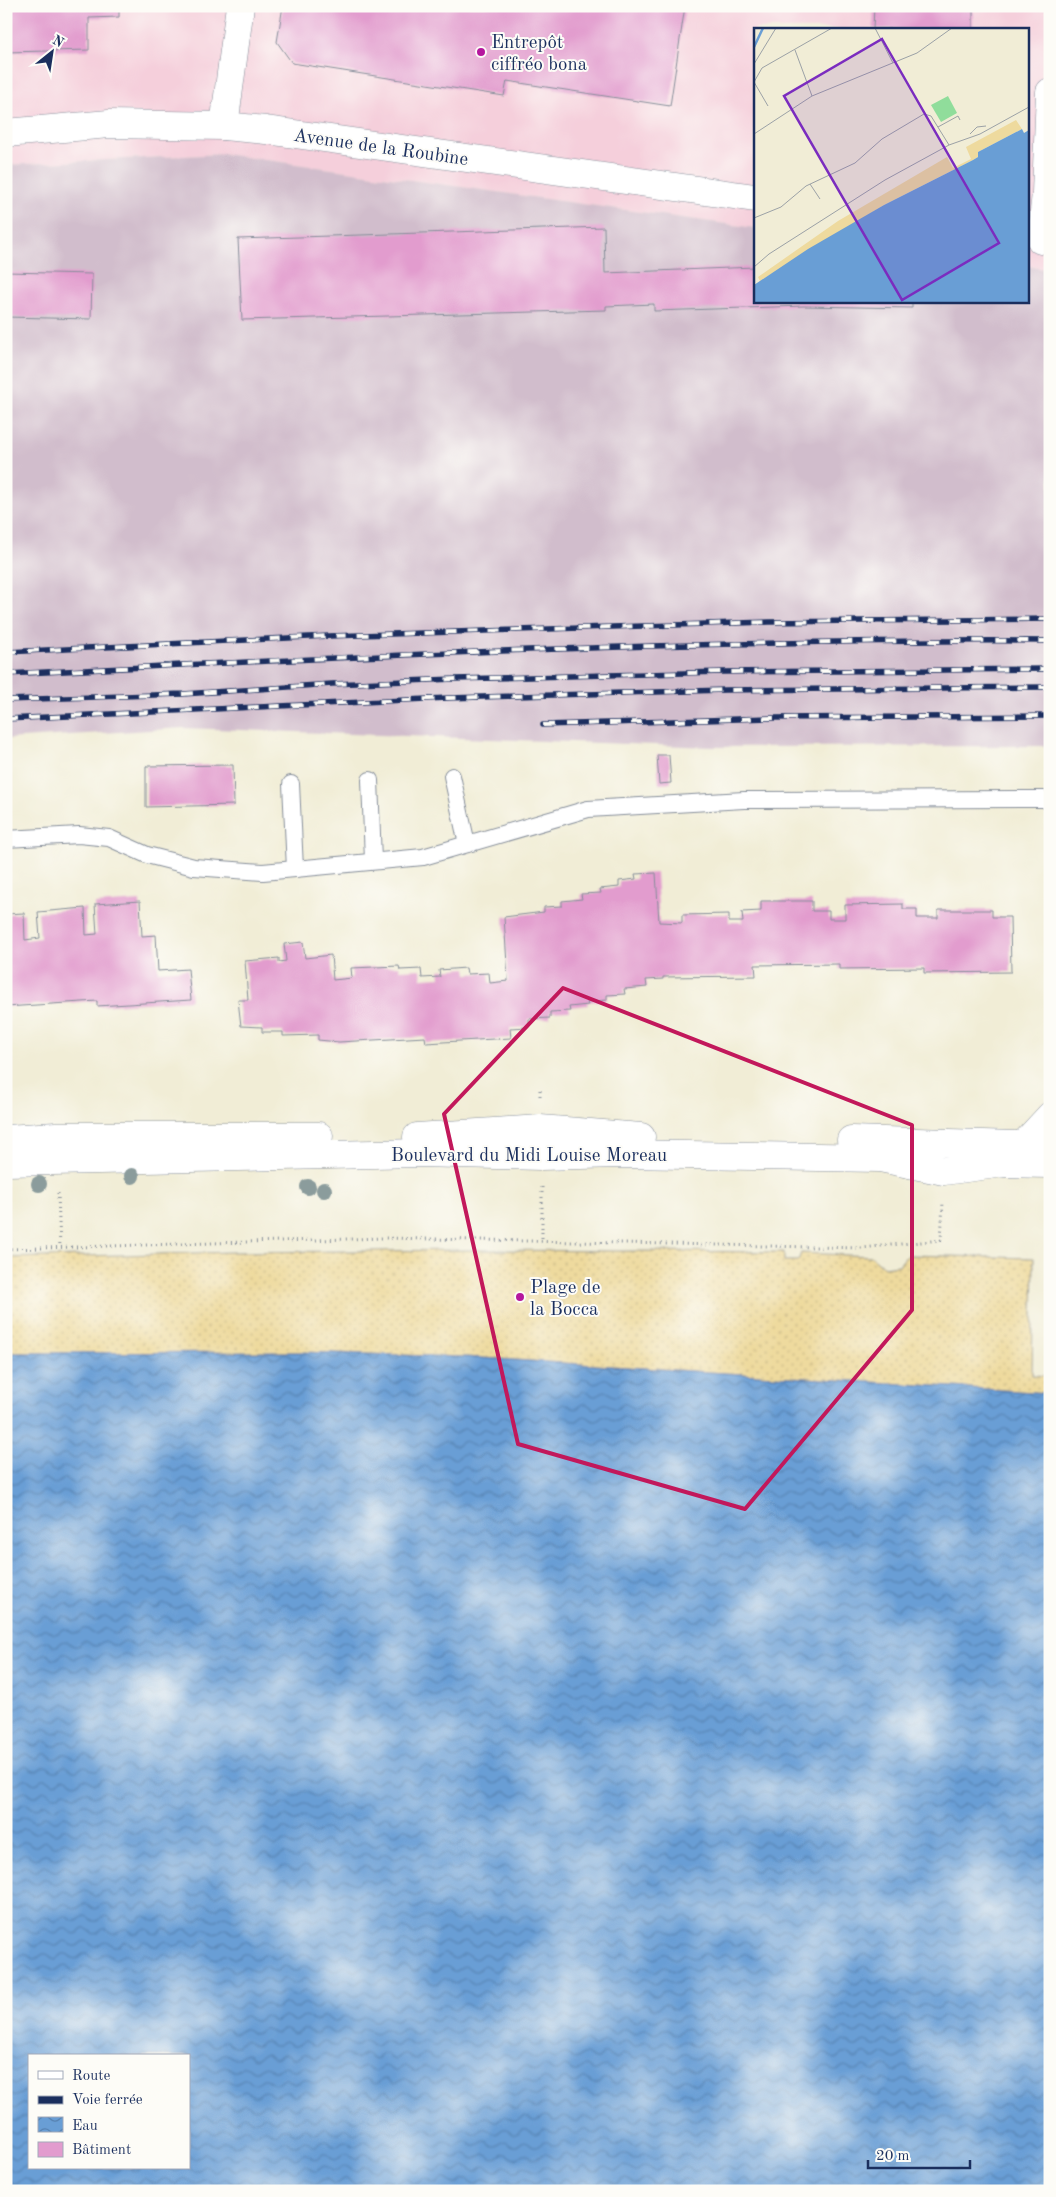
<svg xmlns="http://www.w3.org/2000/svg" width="1056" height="2197" font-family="'Old Standard TT',serif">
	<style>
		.built { fill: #f5cfdb }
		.railway { fill: #d1bdcc }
		.sand { fill: url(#sand-dots); stroke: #84847e }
		.water { fill: url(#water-waves); stroke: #42669a; fill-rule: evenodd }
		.building { fill: #e29cce }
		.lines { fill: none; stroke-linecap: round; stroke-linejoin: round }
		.service-casing { stroke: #868e9a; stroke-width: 18 }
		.minor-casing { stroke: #868e9a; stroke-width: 29 }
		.primary-casing { stroke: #868e9a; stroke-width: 29 }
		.path { stroke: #868e9a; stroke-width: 3; stroke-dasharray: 1 4; stroke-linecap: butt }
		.service { stroke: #fff; stroke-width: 16 }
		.minor { stroke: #fff; stroke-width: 28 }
		.primary { stroke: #fff; stroke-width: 28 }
		.rail-casing { stroke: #1b2f5e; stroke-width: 5.5 }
		.rail { stroke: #fdfcf7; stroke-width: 4; stroke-dasharray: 11; stroke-linecap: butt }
		.tree { fill: #8b9c9c }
		.marked { fill: none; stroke: #c2185b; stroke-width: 4; stroke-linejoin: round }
		.poi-dot { fill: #b5179e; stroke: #fdfcf7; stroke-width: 2 }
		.labels { text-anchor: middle; stroke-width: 4; stroke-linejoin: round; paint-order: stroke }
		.poi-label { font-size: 19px; fill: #1b2f5e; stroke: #fdfcf7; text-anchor: start }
		.street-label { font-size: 19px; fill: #1b2f5e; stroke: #fdfcf7 }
		.inset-river { fill: none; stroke: #699ed5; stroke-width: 2.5 }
		.inset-road { fill: none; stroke: #9ba1a6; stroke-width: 1 }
		.view { fill: #7b2cbf; fill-opacity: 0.15; stroke: #7b2cbf; stroke-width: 2.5 }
		.inset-edge { fill: none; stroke: #1b2f5e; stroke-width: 2.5 }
	</style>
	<defs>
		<pattern id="sand-dots" width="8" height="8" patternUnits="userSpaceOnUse" patternTransform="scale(1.25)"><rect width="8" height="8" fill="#eeda9e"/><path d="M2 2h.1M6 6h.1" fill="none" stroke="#ccbb8a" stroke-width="1.8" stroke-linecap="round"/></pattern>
		<pattern id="water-waves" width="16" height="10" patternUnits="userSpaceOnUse" patternTransform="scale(1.25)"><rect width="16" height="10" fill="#699ed5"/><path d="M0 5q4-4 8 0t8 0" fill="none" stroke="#5681b0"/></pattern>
	</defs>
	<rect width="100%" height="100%" fill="#fdfcf7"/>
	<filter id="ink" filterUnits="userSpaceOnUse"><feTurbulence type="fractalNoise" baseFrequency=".02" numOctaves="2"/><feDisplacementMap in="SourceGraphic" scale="10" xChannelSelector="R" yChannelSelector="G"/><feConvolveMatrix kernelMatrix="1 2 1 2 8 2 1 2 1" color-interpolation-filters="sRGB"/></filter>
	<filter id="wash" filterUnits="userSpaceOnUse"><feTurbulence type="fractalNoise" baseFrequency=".0096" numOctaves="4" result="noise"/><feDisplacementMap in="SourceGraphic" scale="20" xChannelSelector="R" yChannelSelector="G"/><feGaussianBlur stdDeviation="1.12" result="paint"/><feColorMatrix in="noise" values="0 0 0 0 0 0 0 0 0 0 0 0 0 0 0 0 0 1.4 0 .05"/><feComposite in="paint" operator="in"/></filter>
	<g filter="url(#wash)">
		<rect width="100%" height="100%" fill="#f1edd6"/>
		<path class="built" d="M6,6H1050V270L1027,266V29H755V228L223,154L6,165Z"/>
		<path class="railway" d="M223,154L755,228V301H1027V266L1050,270V746L712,747L183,728L6,739V165Z"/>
		<path class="sand" d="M479,1250L784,1252V1261H798L801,1253L871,1256L884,1267L899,1265L907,1255L1034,1258L1032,1375L1050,1376V1393L465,1357L300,1352L6,1353V1258L234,1252Z"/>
		<path class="water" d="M300,1352L465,1357L1050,1393V2191H6V1353ZM29,2056H189V2168H29Z"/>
		<g id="blocks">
			<g class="building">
				<path d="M6,6H119V17L89,18V50L6,52Z"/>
				<path d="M283,6H685L670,106L507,81L504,96L292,63L277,42Z"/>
				<path d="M874,6H973V29H873Z"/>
				<path d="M604,227L605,273L755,267V301H912V308L804,306L654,311V304L606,306V310L242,320L238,239Z"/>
				<path d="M6,272L92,274L91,319L6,317Z"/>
				<path d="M657,755H669L671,783L659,784Z"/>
				<path d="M233,765L234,805L146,807V766Z"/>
				<path d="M656,873L659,922L682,923V915L729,914V922H743L742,912L761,911V901H812V911H829V919H845V905L903,904V909H917V918H938V910H992V917H1010L1011,972L924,973V968L839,969V964L755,965L756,976L663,977V979L646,980L647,987L624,989L625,994L607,995V1000L587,1002L588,1005L569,1007L570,1011L550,1012V1018L529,1019V1027L510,1028L511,1038L426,1043L425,1037L339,1042L318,1040V1035L283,1036V1032H262V1027L241,1026L238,1000H248L245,961L279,958V962L286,961L284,944L303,942L305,958L331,955L333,980L352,978L351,968L399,966L400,970L421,969L422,978L440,977L439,970L466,968L467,974L489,973L490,983L508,981L504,917L544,912V907L562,906V901L582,899L581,894L601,893L600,889L619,887V881L636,879L635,874Z"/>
				<path d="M140,901L142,936L156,935L158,971L188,969L191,1000L97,1006V1001L6,1007V914L24,913L25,940L40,938L38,912L85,908L86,935L97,934L95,904Z"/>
			</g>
		</g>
	</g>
	<g filter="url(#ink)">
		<use href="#blocks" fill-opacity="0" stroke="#868e9a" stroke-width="1"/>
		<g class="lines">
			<defs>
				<g id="service">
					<path d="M452,776L467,844"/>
					<path d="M370,780L373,861"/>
					<path d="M291,784L295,869"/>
					<path d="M6,839L79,835L109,838L147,855L194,867L263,872L423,857L588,809L744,800L1044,799L1050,802"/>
				</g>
				<g id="minor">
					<path d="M224,126L240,6"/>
					<path d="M6,133L109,124L224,126L266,130L755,198"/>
					<path d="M1041,240L1046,193L1050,92"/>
					<path d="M1024,1144L1050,1116"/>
				</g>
				<g id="primary">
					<path d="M417,1137L540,1129L641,1137"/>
					<path d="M6,1139L56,1136H319"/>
					<path d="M851,1140L1050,1146"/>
					<path d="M6,1162L419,1153L541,1156L620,1154L880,1158L944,1171L1004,1163L1050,1164"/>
				</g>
			</defs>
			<use href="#service" class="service-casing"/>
			<use href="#minor" class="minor-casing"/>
			<use href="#primary" class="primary-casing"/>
			<g class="path">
				<path d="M540,1090V1098"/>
				<path d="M542,1187V1241"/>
				<path d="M58,1193L60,1248"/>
				<path d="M6,1249L384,1238L862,1248L941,1240L943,1202"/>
			</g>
			<use href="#service" class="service"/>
			<use href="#minor" class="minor"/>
			<use href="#primary" class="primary"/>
			<defs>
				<g id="rail">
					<path d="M6,652L329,636L769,622L1050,619"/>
					<path d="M6,674C354,656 702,639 1050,641"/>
					<path d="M6,700L183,694L332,684L455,679L723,672L1050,669"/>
					<path d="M6,719L448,698L725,690L1050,687"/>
					<path d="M543,725L771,718L1050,716"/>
				</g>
			</defs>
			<use href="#rail" class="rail-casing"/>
			<use href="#rail" class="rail"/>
		</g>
		<g class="tree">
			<circle cx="132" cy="1176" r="8"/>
			<circle cx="39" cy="1184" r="8"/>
			<circle cx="308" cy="1187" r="8"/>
			<circle cx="324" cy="1190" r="8"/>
		</g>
	</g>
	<path class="marked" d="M563,988L912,1125V1310L745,1509L518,1444L444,1114Z"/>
	<g class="poi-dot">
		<circle cx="481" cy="52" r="5"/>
		<circle cx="520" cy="1297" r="5"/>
	</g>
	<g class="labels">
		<g class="poi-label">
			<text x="491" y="48">Entrepôt<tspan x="491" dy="22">ciffréo bona</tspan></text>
			<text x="530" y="1293">Plage de<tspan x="530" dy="22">la Bocca</tspan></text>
		</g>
		<g class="street-label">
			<text transform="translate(381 146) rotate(8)" y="7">Avenue de la Roubine</text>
			<text x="529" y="1161">Boulevard du Midi Louise Moreau</text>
		</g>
	</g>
	<g transform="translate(754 28)">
		<rect width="275" height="275" fill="#f1edd6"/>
		<path d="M262,92L268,101L224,124V129L219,132L130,177L6,253L4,249L84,193L193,129L199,140L217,131L212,119Z" fill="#eeda9e"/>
		<path d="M194,68L203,85L187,94L177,77Z" fill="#90dd9b"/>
		<path d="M268,101L270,105L275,102V275H0V257L54,221L130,177L219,132L224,129V124Z" fill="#699ed5"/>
		<path class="inset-river" d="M0,19L9,0"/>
		<path class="inset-road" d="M121,0L139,35M41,22L58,68M0,36L22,0M0,54L8,40L78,0M0,54L14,78M184,99L204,88L206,92M0,106L58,68L163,25L198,0M216,106L223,99L232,98M56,156L66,171M0,190L27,179L52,158L101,135L128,111L170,86L177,88L195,117M0,239L15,226L131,152L195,117L226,106L275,79"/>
		<path class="view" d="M128,11L245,215L148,272L30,68Z"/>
		<rect width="275" height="275" class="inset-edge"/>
	</g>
	<rect width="1056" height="2197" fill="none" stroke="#fdfcf7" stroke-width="25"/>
	<rect x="28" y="2054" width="162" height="115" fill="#fdfcf7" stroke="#a3aaba"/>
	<rect x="38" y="2071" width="25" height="8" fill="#ffffff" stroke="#a3aaba"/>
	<text x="72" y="2080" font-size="15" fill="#1b2f5e">Route</text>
	<rect x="38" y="2096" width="25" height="8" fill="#1b2f5e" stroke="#a3aaba"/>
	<text x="72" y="2104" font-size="15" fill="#1b2f5e">Voie ferrée</text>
	<rect x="38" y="2117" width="25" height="15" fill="url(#water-waves)" stroke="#a3aaba"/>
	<text x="72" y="2130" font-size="15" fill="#1b2f5e">Eau</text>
	<rect x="38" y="2142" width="25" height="15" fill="#e29cce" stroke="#a3aaba"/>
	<text x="72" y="2154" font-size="15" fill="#1b2f5e">Bâtiment</text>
	<g transform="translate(52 52) rotate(30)" stroke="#fdfcf7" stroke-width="4" paint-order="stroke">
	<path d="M0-4L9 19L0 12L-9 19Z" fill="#1b2f5e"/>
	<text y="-8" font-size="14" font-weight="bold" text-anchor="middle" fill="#1b2f5e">N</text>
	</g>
	<path d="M868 2160v8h102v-8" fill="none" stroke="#1b2f5e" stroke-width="2.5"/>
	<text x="876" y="2160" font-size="15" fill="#1b2f5e" stroke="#fdfcf7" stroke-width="4" paint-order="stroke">20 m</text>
</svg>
